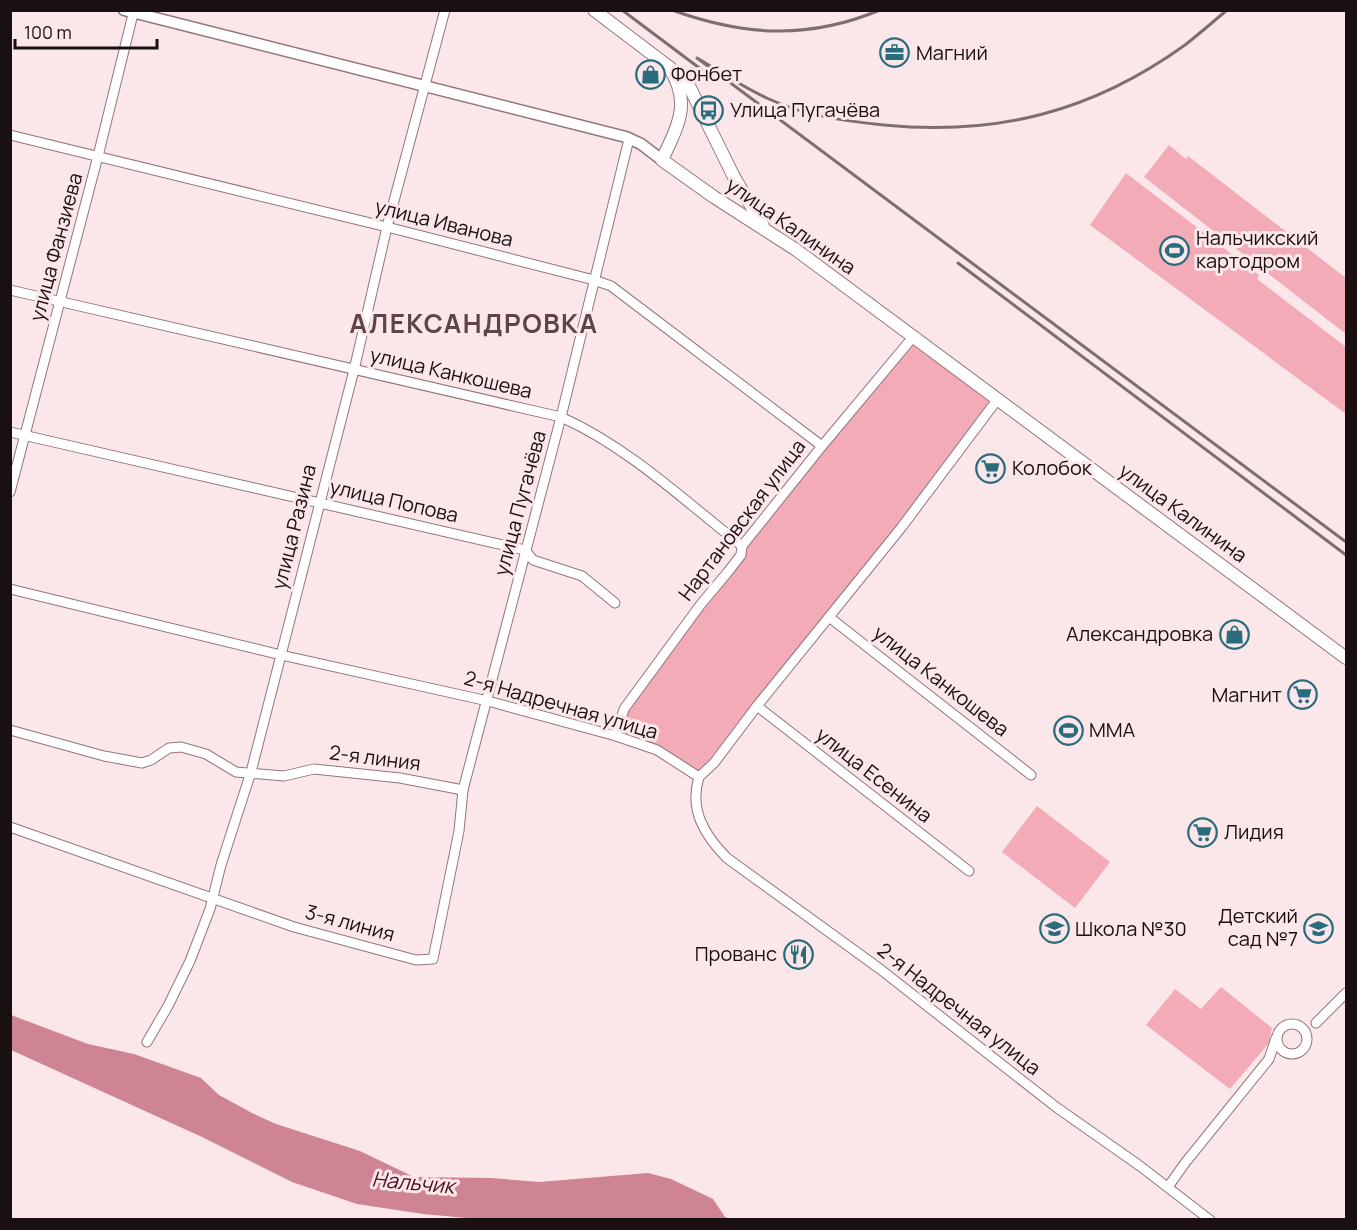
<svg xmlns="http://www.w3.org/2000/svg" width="1357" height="1230" font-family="Manrope,sans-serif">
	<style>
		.green { fill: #f3abb8 }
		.water { fill: #cf8493 }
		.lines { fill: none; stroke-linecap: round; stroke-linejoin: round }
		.minor-casing { stroke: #93757a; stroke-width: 11 }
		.tertiary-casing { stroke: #93757a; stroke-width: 13 }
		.secondary-casing { stroke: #93757a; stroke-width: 14 }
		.minor { stroke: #fff; stroke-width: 9 }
		.tertiary { stroke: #fff; stroke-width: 10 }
		.secondary { stroke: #fff; stroke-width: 12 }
		.rail { stroke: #7d6e70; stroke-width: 3 }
		.labels { text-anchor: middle; stroke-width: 6; stroke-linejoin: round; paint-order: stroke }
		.poi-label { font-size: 20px; fill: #1a0f11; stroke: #fbe7ea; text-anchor: start }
		.street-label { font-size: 20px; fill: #1a0f11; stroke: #fbe7ea }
		.water-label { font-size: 21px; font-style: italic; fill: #4e0b21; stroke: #fbe7ea }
		.district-label { font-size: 26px; font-weight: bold; letter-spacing: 1.5px; fill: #5e4348; stroke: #fbe7ea }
	</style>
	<rect width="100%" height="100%" fill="#fbe7ea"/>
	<g class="green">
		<path d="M1169,145L1186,159L1188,156L1346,278V334L1144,177Z"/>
		<path d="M1126,173L1259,275L1257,279L1346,347V414L1090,225Z"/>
		<path d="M913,337L997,400L699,777L680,764L616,736L622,716L740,555Z"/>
		<path d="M1037,806L1110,862L1075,908L1002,852Z"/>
		<path d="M1221,987L1272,1028L1269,1043L1230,1089L1146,1025L1175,989L1201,1009Z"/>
	</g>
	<path class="water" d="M11,1015L88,1044L134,1054L201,1078L219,1095L252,1113L276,1124L360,1151L414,1177L491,1178L539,1182L648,1173L671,1179L713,1199L725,1217L732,1219L488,1220L423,1214L357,1204L292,1182L202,1137L11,1050Z"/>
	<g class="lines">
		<defs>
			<g id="minor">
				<path d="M10,135L387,227L594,280L611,286L822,446"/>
				<path d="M10,290L561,417C628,447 685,501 742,546"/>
				<path d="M10,432L525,550L533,560L582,576L615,603"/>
				<path d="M10,492L98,156L134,10"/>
				<path d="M10,589L281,655L488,701L616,736L657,750L699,777"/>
				<path d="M829,617L1031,775"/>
				<path d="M757,706L969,871"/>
				<path d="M10,730L104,756L142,763L151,760L169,748L181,747L206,754L236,772L284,776L314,769L400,778L463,790"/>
				<path d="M616,736L624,709L701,604L727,573L741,555L742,546L822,446L913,337"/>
				<path d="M699,777C689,809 704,835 727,858L880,969L1056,1107L1140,1166L1210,1220"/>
				<path d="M699,777L714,763L757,706L901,528L997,400"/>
				<path d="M10,827L294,927L416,960L433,959L459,831L463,790L561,417L629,139"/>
				<path d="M1316,1023L1346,993"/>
				<circle cx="1292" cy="1039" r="15"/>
				<path d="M147,1042L168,1006L190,961L210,909L221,865L251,772L354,370L387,227L445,10"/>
				<path d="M1168,1187L1185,1163L1269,1059L1276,1038"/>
			</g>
			<path id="tertiary" d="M124,10L626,137L641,144L662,160"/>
			<g id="secondary">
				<path d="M594,10L669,67L688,84L734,177L763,226"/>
				<path d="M669,67C692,103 678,125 662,160L714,197L795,249L1346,658"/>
			</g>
		</defs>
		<use href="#minor" class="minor-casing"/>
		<use href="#tertiary" class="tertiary-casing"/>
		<use href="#secondary" class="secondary-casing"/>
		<use href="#minor" class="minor"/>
		<use href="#tertiary" class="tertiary"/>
		<use href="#secondary" class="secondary"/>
		<g class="rail">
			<path d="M622,10L702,70"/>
			<path d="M672,10C744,36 808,40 880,10"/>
			<path d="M1227,10C1213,22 1199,34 1185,45C1092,112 997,136 884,125C845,121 805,116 769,99C744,88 721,72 697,58L1346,542"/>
			<path d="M958,263L1346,555"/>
		</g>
	</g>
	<defs>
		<symbol id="office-ring" viewBox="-11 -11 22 22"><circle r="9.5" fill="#fbe7ea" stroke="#296d7d" stroke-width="1.5"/><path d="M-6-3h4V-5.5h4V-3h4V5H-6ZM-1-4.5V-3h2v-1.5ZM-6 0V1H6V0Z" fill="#296d7d"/></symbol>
		<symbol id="shop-ring" viewBox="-11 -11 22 22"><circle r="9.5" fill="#fbe7ea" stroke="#296d7d" stroke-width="1.5"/><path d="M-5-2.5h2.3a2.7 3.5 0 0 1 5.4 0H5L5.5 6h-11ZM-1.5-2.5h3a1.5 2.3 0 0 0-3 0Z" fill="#296d7d"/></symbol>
		<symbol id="bus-ring" viewBox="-11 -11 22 22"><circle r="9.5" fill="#fbe7ea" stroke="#296d7d" stroke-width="1.5"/><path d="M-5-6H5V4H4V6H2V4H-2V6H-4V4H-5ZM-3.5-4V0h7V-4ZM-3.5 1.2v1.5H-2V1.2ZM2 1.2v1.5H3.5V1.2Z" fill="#296d7d"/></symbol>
		<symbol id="stadium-ring" viewBox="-11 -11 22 22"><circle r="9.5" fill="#fbe7ea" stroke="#296d7d" stroke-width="1.5"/><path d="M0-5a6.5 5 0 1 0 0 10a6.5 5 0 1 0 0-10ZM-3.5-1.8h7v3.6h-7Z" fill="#296d7d"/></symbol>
		<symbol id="supermarket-ring" viewBox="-11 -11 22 22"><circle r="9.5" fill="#fbe7ea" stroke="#296d7d" stroke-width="1.5"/><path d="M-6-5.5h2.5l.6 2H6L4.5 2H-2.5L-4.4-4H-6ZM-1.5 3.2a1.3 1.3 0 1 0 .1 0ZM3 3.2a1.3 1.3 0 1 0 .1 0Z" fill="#296d7d"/></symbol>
		<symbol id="school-ring" viewBox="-11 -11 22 22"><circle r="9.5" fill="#fbe7ea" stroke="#296d7d" stroke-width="1.5"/><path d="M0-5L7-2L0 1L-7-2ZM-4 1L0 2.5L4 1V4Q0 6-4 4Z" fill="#296d7d"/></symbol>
		<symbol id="restaurant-ring" viewBox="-11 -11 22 22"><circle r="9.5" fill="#fbe7ea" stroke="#296d7d" stroke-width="1.5"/><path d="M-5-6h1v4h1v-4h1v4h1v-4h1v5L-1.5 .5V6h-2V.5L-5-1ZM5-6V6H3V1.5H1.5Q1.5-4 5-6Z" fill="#296d7d"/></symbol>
	</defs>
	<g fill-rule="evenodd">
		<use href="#office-ring" x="878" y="36" width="33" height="33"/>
		<use href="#shop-ring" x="634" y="58" width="33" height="33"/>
		<use href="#bus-ring" x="692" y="94" width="33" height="33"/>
		<use href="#stadium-ring" x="1158" y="234" width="33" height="33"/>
		<use href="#supermarket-ring" x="974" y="452" width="33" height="33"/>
		<use href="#shop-ring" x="1218" y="618" width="33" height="33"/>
		<use href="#supermarket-ring" x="1286" y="678" width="33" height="33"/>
		<use href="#stadium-ring" x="1052" y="714" width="33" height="33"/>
		<use href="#supermarket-ring" x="1186" y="816" width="33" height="33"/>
		<use href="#school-ring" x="1302" y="912" width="33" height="33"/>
		<use href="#school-ring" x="1038" y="912" width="33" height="33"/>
		<use href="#restaurant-ring" x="782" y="938" width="33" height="33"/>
	</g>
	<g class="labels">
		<g class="poi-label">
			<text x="916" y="60">Магний</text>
			<text x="671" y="81">Фонбет</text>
			<text x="730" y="117">Улица Пугачёва</text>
			<text x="1196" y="245">Нальчикский<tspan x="1196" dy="23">картодром</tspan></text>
			<text x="1012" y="475">Колобок</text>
			<text x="1213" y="641" text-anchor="end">Александровка</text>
			<text x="1282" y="702" text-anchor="end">Магнит</text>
			<text x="1089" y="737">MMA</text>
			<text x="1224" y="839">Лидия</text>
			<text x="1298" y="923" text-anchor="end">Детский<tspan x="1298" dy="23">сад №7</tspan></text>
			<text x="1075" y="936">Школа №30</text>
			<text x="777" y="961" text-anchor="end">Прованс</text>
		</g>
		<g class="street-label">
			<text transform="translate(444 223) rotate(14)" y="7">улица Иванова</text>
			<text transform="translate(791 226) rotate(35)" y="7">улица Калинина</text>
			<text transform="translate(56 247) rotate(-75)" y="7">улица Фанзиева</text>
			<text transform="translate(451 373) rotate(13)" y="7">улица Канкошева</text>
			<text transform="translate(394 501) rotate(13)" y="7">улица Попова</text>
			<text transform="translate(520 503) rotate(-75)" y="7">улица Пугачёва</text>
			<text transform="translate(1183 513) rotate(36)" y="7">улица Калинина</text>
			<text transform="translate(742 520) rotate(-53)" y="7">Нартановская улица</text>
			<text transform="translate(294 527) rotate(-76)" y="7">улица Разина</text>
			<text transform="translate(941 681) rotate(38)" y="7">улица Канкошева</text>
			<text transform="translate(561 705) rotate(16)" y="7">2-я Надречная улица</text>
			<text transform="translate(375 758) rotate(7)" y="7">2-я линия</text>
			<text transform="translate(874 775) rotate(38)" y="7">улица Есенина</text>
			<text transform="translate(350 923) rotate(15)" y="7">3-я линия</text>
			<text transform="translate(959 1009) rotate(38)" y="7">2-я Надречная улица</text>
		</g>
		<g class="water-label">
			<text transform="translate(413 1183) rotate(5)" y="7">Нальчик</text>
		</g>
		<g class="district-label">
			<text x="474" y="333">АЛЕКСАНДРОВКА</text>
		</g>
	</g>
	<rect width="1357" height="1230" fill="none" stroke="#1a0f11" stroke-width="24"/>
	<path d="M15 39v9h142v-9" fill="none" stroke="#1a0f11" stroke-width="3"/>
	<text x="24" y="39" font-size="18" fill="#1a0f11" stroke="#fbe7ea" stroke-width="4.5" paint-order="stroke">100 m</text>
</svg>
